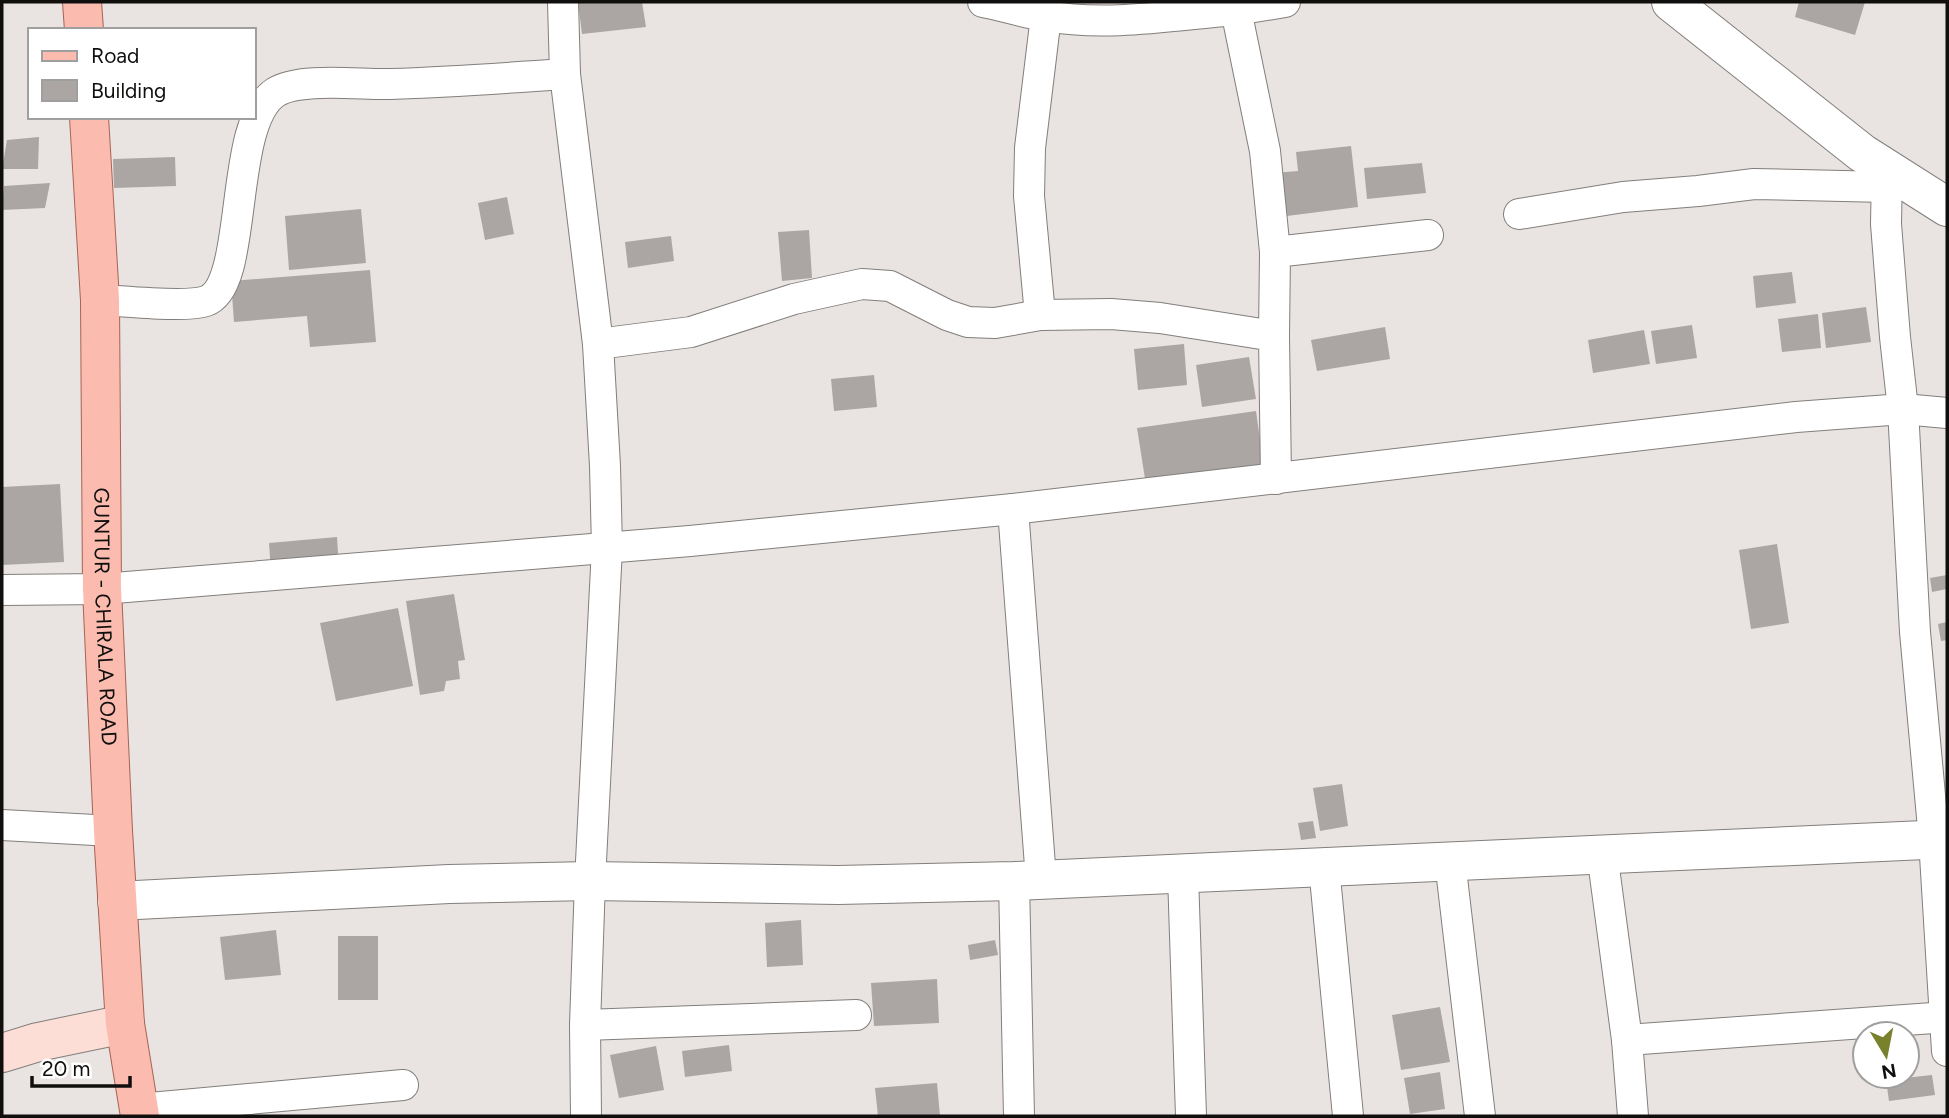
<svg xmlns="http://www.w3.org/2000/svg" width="1949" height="1118" font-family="Figtree,sans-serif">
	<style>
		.building { fill: #aba6a4 }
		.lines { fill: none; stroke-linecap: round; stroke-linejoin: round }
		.minor-casing { stroke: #827e7b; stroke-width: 32 }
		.tertiary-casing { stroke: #827e7b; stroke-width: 40 }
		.secondary-casing { stroke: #827e7b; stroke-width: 40 }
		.primary-casing { stroke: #a76354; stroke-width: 40 }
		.minor { stroke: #fff; stroke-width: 30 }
		.tertiary { stroke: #fff; stroke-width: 38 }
		.secondary { stroke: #fdded7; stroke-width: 38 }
		.primary { stroke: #fbbcaf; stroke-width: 38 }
		.labels { text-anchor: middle; stroke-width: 7; stroke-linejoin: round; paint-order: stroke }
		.street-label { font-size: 21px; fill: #100f0e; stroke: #fff }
	</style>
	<rect width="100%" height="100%" fill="#e9e4e1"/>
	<g class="building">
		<path d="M578,2H642L646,27L582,34Z"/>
		<path d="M1799,2H1865L1855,35L1795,17Z"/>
		<path d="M39,137L38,169H2L7,140Z"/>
		<path d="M1351,146L1358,207L1279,217L1274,173L1298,171L1296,152Z"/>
		<path d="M175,157L176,186L114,188L113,159Z"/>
		<path d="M1422,163L1426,193L1367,199L1364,168Z"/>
		<path d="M50,183L45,208L2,210L4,186Z"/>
		<path d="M507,197L514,234L485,240L478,203Z"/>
		<path d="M361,209L366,263L289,270L285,216Z"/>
		<path d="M809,230L812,278L782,281L778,232Z"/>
		<path d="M671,236L674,261L628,268L625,242Z"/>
		<path d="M370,270L376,342L310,347L307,316L234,322L231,281Z"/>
		<path d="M1792,272L1796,303L1756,308L1753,276Z"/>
		<path d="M1866,307L1871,342L1826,348L1822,313Z"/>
		<path d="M1818,314L1821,348L1782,352L1778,319Z"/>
		<path d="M1692,325L1697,358L1656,364L1651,331Z"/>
		<path d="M1385,327L1390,359L1317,371L1311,340Z"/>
		<path d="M1644,330L1650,364L1593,373L1588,340Z"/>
		<path d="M1184,344L1187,385L1138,390L1134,349Z"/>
		<path d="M1249,357L1256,399L1202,407L1196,365Z"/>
		<path d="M874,375L877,407L834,411L831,379Z"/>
		<path d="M1256,411L1264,468L1146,485L1137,428Z"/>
		<path d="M60,484L64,562L2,565V487Z"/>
		<path d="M337,537L339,568L271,573L269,543Z"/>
		<path d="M1777,544L1789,623L1751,629L1739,550Z"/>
		<path d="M1947,575V589L1932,592L1930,578Z"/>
		<path d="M454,594L465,660L458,661L460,679L446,681L444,691L420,695L406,601Z"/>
		<path d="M398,608L413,686L336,701L320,623Z"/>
		<path d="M1947,622V640L1941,641L1938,624Z"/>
		<path d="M1342,784L1348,826L1320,831L1313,788Z"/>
		<path d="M1313,821L1316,838L1301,840L1298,823Z"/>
		<path d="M801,920L803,965L767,967L765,923Z"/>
		<path d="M276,930L281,975L225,980L220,937Z"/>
		<rect x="338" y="936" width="40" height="64"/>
		<path d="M995,940L998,955L970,960L968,945Z"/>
		<path d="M937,979L939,1023L874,1026L871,983Z"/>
		<path d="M1440,1007L1450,1062L1401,1070L1392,1015Z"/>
		<path d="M729,1045L732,1071L685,1077L682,1051Z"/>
		<path d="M656,1046L664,1090L619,1098L610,1055Z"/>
		<path d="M1440,1072L1445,1109L1410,1114L1404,1078Z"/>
		<path d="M1932,1075L1935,1095L1889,1101L1886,1080Z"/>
		<path d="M937,1083L940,1116H878L875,1088Z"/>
	</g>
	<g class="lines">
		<defs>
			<g id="minor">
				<path d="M563,2L565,74L598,344L605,466L607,548L590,881L585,1025L586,1116"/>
				<path d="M983,2C1004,6 1025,13 1046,16C1108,27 1174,15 1236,10L1265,151L1275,252"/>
				<path d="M1236,10L1285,2"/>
				<path d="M1887,171L1886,224L1895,337L1903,409L1915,632L1934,839L1947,1051"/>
				<path d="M1519,214L1623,197L1698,191L1754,184L1886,187"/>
				<path d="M100,300C123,301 186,308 206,301C250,286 227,123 276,92C300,77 361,85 391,84C449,82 507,78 565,74"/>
				<path d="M1040,315L1029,196L1030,148L1046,16"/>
				<path d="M1274,336L1275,252L1428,235"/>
				<path d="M598,344L691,332L794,299L862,284L890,286L947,315L968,322L995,323L1040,315L1111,314L1160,318L1274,336L1276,479"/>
				<path d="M1013,509L1041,879"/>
				<path d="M2,590L102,589L690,541L1013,509L1796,417L1903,409L1947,413"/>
				<path d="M2,825L113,831"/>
				<path d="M1602,853L1627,1040L1633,1116"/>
				<path d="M1450,861L1480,1116"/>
				<path d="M1324,867L1348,1116"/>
				<path d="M1183,875L1191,1116"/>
				<path d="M1014,881L1019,1116"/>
				<path d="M585,1025L856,1015"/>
				<path d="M1627,1040L1947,1017"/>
				<path d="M139,1109L403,1085"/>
			</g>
			<g id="tertiary">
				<path d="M1671,2L1862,153L1947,207"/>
				<path d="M117,901L449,884L590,881L838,885L1014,881L1947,839"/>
			</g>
			<path id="secondary" d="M2,1053L38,1042L125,1024"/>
			<g id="primary">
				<path d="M82,2L84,30"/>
				<path id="s1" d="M89,117L100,300L102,589L113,831L125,1024L140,1116"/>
			</g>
		</defs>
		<use href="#minor" class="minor-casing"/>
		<use href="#tertiary" class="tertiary-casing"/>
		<use href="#secondary" class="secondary-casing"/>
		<use href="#primary" class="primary-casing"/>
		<use href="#minor" class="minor"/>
		<use href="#tertiary" class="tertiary"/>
		<use href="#secondary" class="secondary"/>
		<use href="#primary" class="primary"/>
	</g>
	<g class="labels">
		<g class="street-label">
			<text dy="7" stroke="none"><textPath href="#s1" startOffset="500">GUNTUR - CHIRALA ROAD</textPath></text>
		</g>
	</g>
	<rect width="1949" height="1118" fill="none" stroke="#100f0e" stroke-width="7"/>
	<rect x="28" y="28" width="228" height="91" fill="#ffffff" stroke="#9f9f9f" stroke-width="2"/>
	<rect x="42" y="51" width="35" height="10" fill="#fbbcaf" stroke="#9f9f9f" stroke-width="2"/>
	<text x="91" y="63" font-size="21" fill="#100f0e">Road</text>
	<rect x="42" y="80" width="35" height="21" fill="#aba6a4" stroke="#9f9f9f" stroke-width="2"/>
	<text x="91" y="98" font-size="21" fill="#100f0e">Building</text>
	<g transform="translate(1886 1055) rotate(170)"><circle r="33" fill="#ffffff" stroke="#9f9f9f" stroke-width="2"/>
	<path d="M0-5L12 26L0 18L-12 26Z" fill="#79812c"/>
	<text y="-10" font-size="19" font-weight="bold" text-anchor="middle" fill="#100f0e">N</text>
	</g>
	<path d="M32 1076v10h98v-10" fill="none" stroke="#100f0e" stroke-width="3.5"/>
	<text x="42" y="1076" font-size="21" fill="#100f0e" stroke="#ffffff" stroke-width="5" paint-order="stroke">20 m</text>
</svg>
